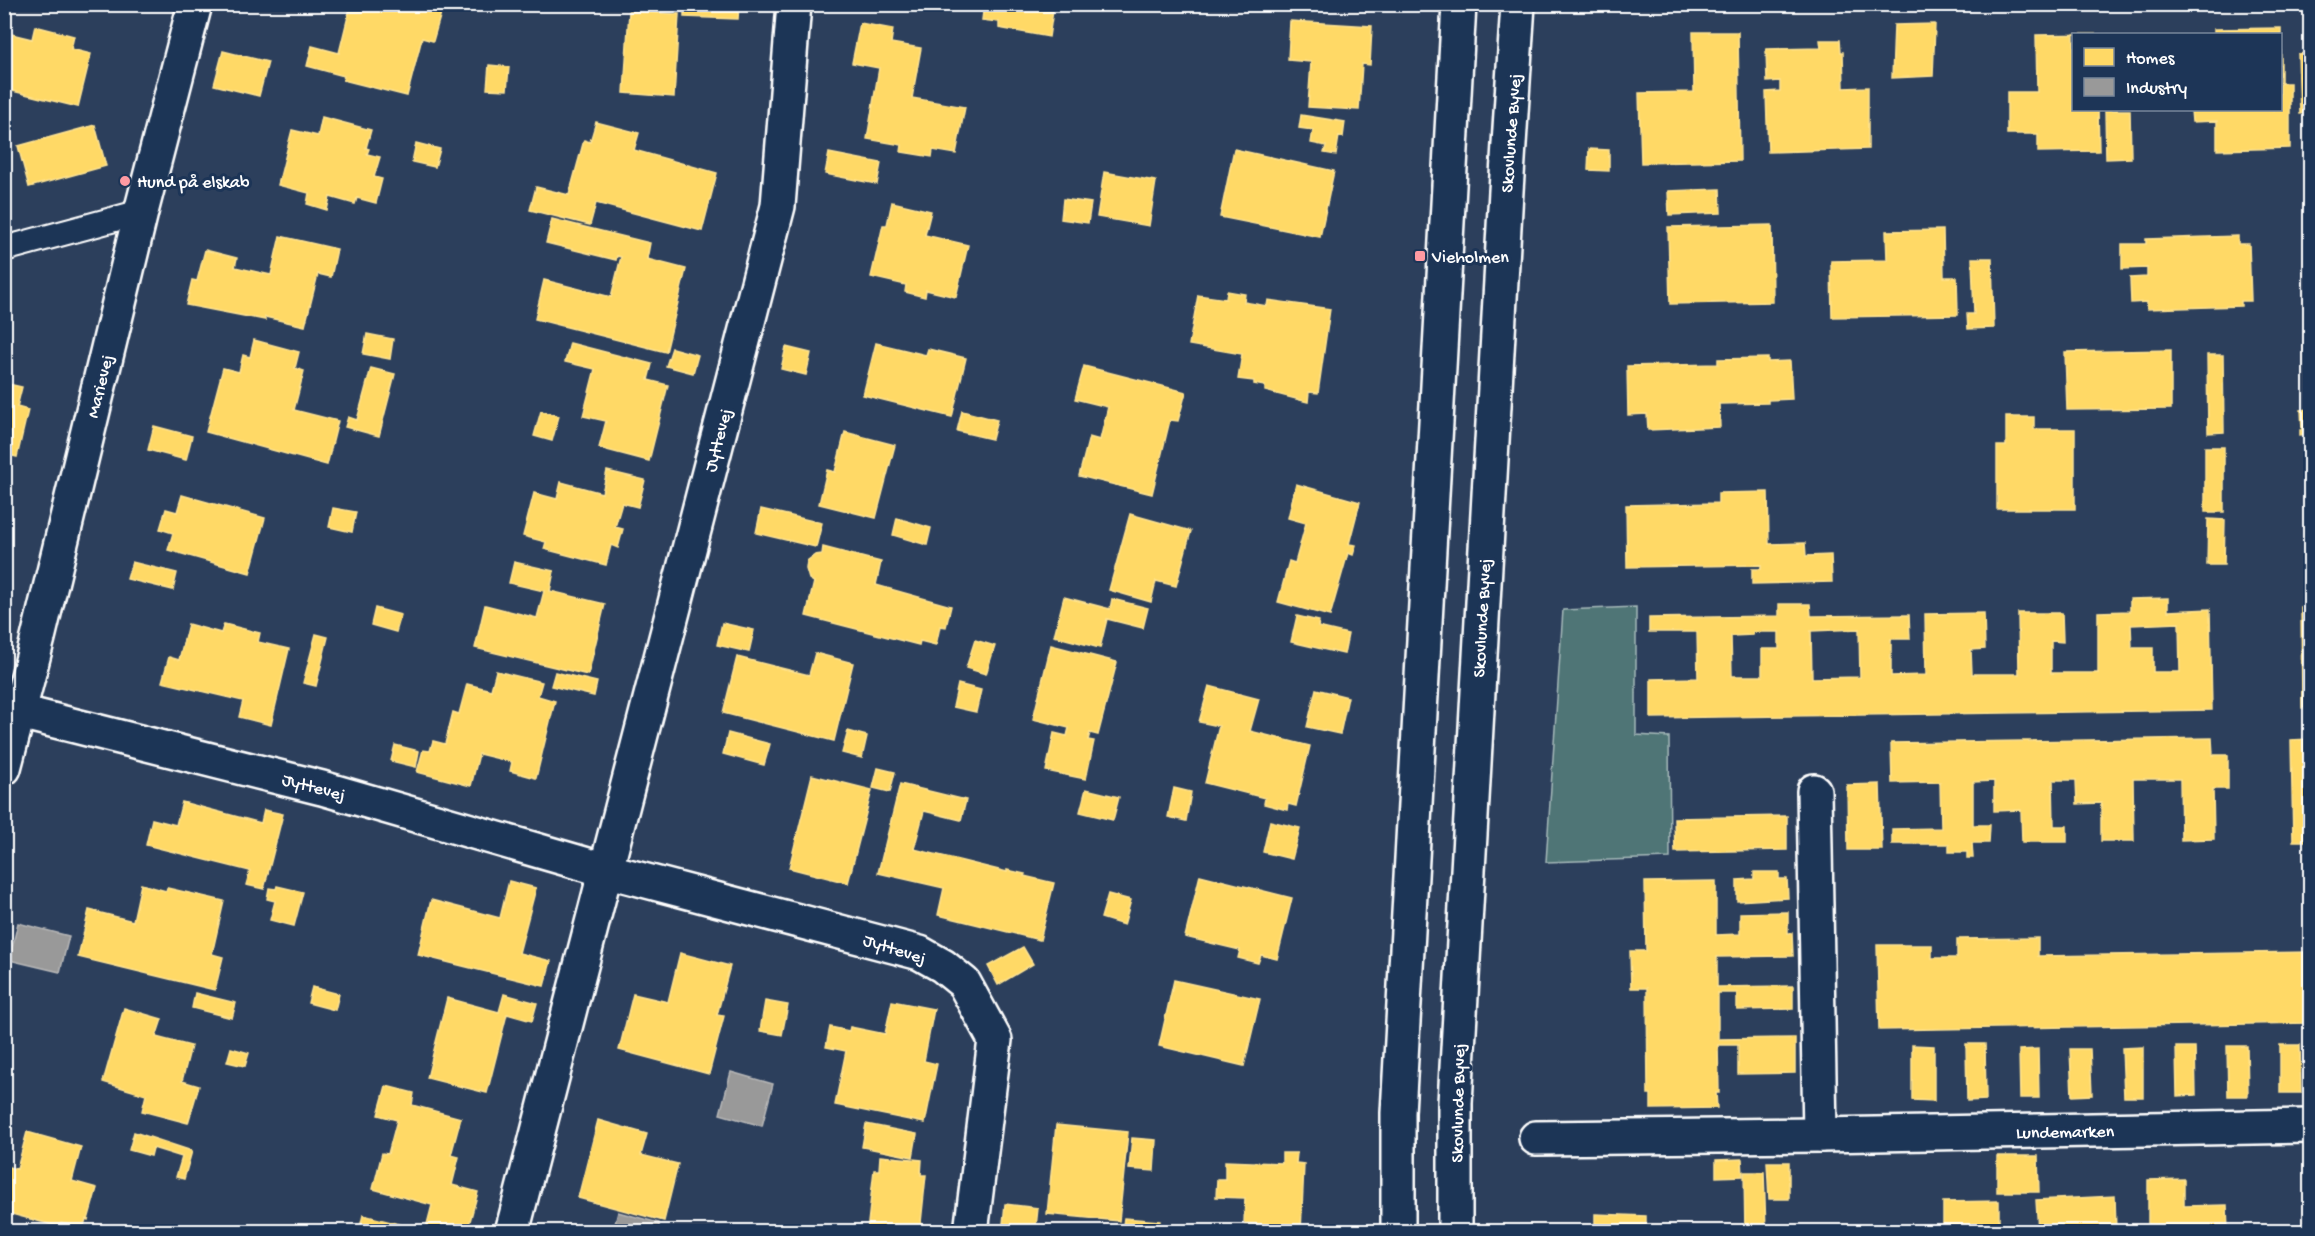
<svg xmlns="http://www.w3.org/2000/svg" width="2315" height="1236" font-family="'Gochi Hand',sans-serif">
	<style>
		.green { fill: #4f7476; stroke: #a7baba; stroke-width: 1.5 }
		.homes { fill: #ffd966; stroke: #ffe494; stroke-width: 1.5; fill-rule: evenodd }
		.industry { fill: #999; stroke: #b8b8b8; stroke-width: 1.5 }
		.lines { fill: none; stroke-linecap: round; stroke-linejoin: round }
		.service-casing { stroke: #fff; stroke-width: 28 }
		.minor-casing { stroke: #fff; stroke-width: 38 }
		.secondary-casing { stroke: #fff; stroke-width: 38 }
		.service { stroke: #1d3557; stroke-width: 24 }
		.minor { stroke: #1d3557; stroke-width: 33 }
		.secondary { stroke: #1d3557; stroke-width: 33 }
		.poi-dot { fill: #ff9aa2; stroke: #1d3557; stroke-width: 2 }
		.labels { text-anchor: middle; stroke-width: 6; stroke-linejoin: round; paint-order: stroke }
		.street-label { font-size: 18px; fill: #fff; stroke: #1d3557 }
		.poi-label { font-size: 18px; fill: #fff; stroke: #1d3557; text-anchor: start }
	</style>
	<rect width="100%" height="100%" fill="#2c3f5c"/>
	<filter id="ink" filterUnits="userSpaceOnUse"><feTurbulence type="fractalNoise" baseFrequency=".0167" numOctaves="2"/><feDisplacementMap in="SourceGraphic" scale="12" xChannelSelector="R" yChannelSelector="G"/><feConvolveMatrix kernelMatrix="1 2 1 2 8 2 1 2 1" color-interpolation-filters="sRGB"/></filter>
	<g filter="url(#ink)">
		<path class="green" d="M1636,607V735L1669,737L1670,858L1546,862L1563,610Z"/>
		<g class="homes">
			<path d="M351,4H408L441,13L433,41L422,38L407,96L343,80L344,76L307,66L312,46L339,53Z"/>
			<path d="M669,4H739L738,19L684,17V8L669,7Z"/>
			<path d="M984,4H1054L1049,37L999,28V22L982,20Z"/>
			<path d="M629,11L679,14L674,97L624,93Z"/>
			<path d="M1290,21L1372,26L1370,65L1362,64L1359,110L1308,107L1311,62L1288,60Z"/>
			<path d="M860,23L893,29L891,43L921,48L912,98L965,107L956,154L933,150L932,157L901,152L902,145L867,139L879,68L852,63Z"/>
			<path d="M1935,24L1933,76L1892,78L1894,25Z"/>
			<path d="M35,26L74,36L71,49L91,54L78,107L4,89V42L7,33L32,39Z"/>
			<path d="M2281,28V83H2290V148L2217,150V121L2192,122L2191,110H2280V34H2214V29Z"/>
			<path d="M1693,32H1738L1740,161L1641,163L1639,93L1694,92Z"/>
			<path d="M2074,34V110H2098L2099,151L2038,152V134H2007V92H2037L2036,35L2096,34Z"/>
			<path d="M1820,40H1840L1841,52H1843L1844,88L1868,87V149L1768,152L1766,92L1780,91V81L1767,82L1766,49L1821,48Z"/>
			<path d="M223,51L268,62L259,96L214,85Z"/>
			<path d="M2310,53V113L2300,114L2298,54Z"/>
			<path d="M489,65L509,67L507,90L487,89Z"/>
			<path d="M2105,110H2130L2131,158L2106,159Z"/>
			<path d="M1301,115L1345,122L1343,137L1339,136L1336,155L1324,153L1326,146L1311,143L1313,130L1299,128Z"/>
			<path d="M322,117L371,130L366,148L369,149L367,154L380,157L374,177L382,179L376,203L357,198L355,204L330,197L327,210L307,204L309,193L278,185L292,130L318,136Z"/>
			<path d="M596,122L639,133L634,150L717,173L702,231L596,203L590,225L530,210L536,187L569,195L584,140L590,142Z"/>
			<path d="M95,125L106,166L29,187L18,146Z"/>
			<path d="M416,143L440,149L435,167L412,162Z"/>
			<path d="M1234,149L1334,171L1320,237L1220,217Z"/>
			<path d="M1589,149L1609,150V171L1588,170Z"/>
			<path d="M829,153L881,163L877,184L825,174Z"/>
			<path d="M1104,172L1156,181L1149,226L1097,217Z"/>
			<path d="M1720,189L1721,213L1669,215L1668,191Z"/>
			<path d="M1063,199L1091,203L1088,223L1061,219Z"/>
			<path d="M892,202L931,211L925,235L968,245L956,297L926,290L925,297L905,292L906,285L871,277L883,225H887Z"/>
			<path d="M552,219L650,243L647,259L686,269L666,352L535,319L544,280L611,297L621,257L617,256L616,260L546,243Z"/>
			<path d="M1772,225L1773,302L1670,304L1668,227Z"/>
			<path d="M1943,230L1944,277H1957L1958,315L1832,317L1831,261L1887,260L1886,231Z"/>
			<path d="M280,236L337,249L331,277L318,274L305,326L265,317V320L186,305L192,280L197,281L205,250L237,258L235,267L271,275Z"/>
			<path d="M2238,236V244H2249L2251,301H2241V306L2147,309V302L2131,303L2130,278L2147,277V268L2122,269V244H2146V239Z"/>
			<path d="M1972,258H1992L1994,328L1968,329L1967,314H1974Z"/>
			<path d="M1227,291L1245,294L1244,302L1267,306L1268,300L1330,309L1318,393L1309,392L1308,402L1265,391V386L1254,384V381L1238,379L1242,354L1189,345L1198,295L1226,299Z"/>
			<path d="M367,334L393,339L390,359L363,354Z"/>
			<path d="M254,340L299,352L295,368L304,371L294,410L338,421L327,465L206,432L223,368L239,372L243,355L250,357Z"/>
			<path d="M570,343L652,364L648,380L668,385L649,461L599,448L606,421L583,416L595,369L565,362Z"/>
			<path d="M876,343L926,355L928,349L966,358L952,417L863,395Z"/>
			<path d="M786,347L811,353L806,375L781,369Z"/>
			<path d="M672,348L698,355L693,373L666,366Z"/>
			<path d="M2171,350V409L2067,410L2065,352Z"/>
			<path d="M2207,355H2223L2224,432L2208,433Z"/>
			<path d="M1768,358V362L1790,361L1792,399L1768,400V403L1719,404L1720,427L1648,430L1647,414L1628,415L1627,366L1718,364V359Z"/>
			<path d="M1084,366L1186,392L1178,421L1170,420L1152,494L1079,476L1089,437L1100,440L1108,407L1075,399Z"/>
			<path d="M371,368L395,374L379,436L345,427L348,417L357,420Z"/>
			<path d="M4,383L22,387L17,407L28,410L17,457L4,454Z"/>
			<path d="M2310,409V435L2300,436V430H2302L2301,410Z"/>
			<path d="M541,411L559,416L552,441L534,436Z"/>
			<path d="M962,411L997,420L992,439L957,431Z"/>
			<path d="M2006,417H2034V429H2075V509H1997V446H2006Z"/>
			<path d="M154,426L192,436L186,460L148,450Z"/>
			<path d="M845,432L895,445L876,518L819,504L827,470L835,472Z"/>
			<rect x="2205" y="447" width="19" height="65"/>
			<path d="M607,471L645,480L638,507L622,503L615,527L623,529L618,548L611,545L606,565L544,549L546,542L523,536L534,493L557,499L561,482L602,493Z"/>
			<path d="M1296,484L1360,502L1349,544L1356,545L1353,555L1348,553L1330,616L1278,602L1289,561L1295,563L1306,523L1288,518Z"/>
			<path d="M1768,492L1769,544L1805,543L1806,556L1831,555L1832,582L1752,584V569H1761V565L1627,567L1626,505L1718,503V493Z"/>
			<path d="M182,495L265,518L250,573L168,550L173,533L160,529L166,509L177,512Z"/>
			<path d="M333,508L356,512L352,532L329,527Z"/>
			<path d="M761,509L822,523L816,547L756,533Z"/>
			<path d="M1130,514L1191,531L1176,586L1156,581L1151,602L1109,590Z"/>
			<path d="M897,518L931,528L927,545L893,535Z"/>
			<path d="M2208,519L2225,520L2224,565H2207Z"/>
			<path d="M823,547L881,562L876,585L951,606L946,627L940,626L936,645L920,641L919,645L806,616L814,582L809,579L806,569L807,561L815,555L822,554Z"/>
			<path d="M132,562L177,573L173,590L127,579Z"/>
			<path d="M514,562L554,571L550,591L605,604L588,675L475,648L485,605L537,618L544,591L509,583Z"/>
			<path d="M1064,597L1110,609L1112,599L1148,608L1143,628L1107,619L1100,648L1054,636Z"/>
			<path d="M2168,598V611L2210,609L2212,710L1651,718V679L1698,678L1697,632H1649V618L1779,616V604H1810L1811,616L1909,615L1910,639H1891V676L1926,675L1925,614L1984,613L1985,649L1971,650L1972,674H2019L2018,613H2062L2063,642L2051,641V673H2098V612L2130,611V599ZM2179,623L2180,672H2153V648H2132L2131,625ZM1859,629L1860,677L1812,678L1811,631ZM1753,632H1779V649H1762V676H1732L1731,636L1753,635Z"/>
			<path d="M2301,607H2310V707L2302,708Z"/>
			<path d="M375,608L401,615L396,632L371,625Z"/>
			<path d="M1297,616L1319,621L1318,627L1348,634L1344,654L1291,642Z"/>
			<path d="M722,623L754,630L749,652L717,645Z"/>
			<path d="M188,624L221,633L224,624L260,633L258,642L289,649L271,725L239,717L243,701L162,682L169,657L179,660Z"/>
			<path d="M316,634L328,637L316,686L303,683Z"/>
			<path d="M975,640L995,646L986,674L966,668Z"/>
			<path d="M1051,645L1117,662L1098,735L1090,733L1088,740L1094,741L1086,779L1046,771L1054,733L1067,736L1069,728L1033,719Z"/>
			<path d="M815,653L853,663L834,741L723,713L737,657L809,675Z"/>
			<path d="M496,671L542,682L538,696L555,701L536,778L510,771L512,762L479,754L471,786L417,772L423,750L430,751L433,741L445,744L453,712L459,714L467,684L491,690Z"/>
			<path d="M555,672L597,682L594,696L551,686Z"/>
			<path d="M958,684L981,690L976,712L953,707Z"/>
			<path d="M1209,686L1259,699L1250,731L1310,746L1296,806L1288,804L1287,810L1264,804L1265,798L1205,783L1219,726L1199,722Z"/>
			<path d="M1316,689L1348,697L1340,734L1307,727Z"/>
			<path d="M848,731L867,736L862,758L842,753Z"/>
			<path d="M728,733L770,744L764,765L723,754Z"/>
			<path d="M2212,738L2213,755H2228V789H2213L2214,839L2181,840L2180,779H2133L2134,841H2101V803L2077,804L2076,780H2053L2054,826H2067V842H2022L2021,810L1994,811V781L1973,782V825H1990L1989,843H1972L1973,858H1967V852H1949V844H1892V829L1941,828L1940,782L1892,783L1891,743Z"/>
			<path d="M2310,739V841H2293L2291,740Z"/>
			<path d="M395,745L419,751L416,767L391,761Z"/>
			<path d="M878,768L895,772L890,792L873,788Z"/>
			<path d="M812,775L872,790L848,883L789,868Z"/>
			<path d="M900,784L966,800L961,820L924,811L914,849L1007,872V870L1025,874L1024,876L1054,883L1040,940L938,915L944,888L878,873Z"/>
			<path d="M1880,784L1882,850H1848L1847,785Z"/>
			<path d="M1174,788L1191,792L1186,821L1168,817Z"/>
			<path d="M1086,789L1119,797L1113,820L1080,812Z"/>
			<path d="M182,802L261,823L264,810L283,814L264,889L246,885L250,871L146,845L152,819L176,825Z"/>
			<path d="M1787,816V850L1675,852L1674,818Z"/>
			<path d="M1270,821L1300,828L1292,859L1263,852Z"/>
			<path d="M1754,872H1779V879H1787L1788,898L1737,901V880L1754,879Z"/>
			<path d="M1200,875L1292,898L1277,959L1261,955L1258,963L1238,958L1240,950L1185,937Z"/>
			<path d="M509,881L536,888L519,953L551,961L544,986L418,955L431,900L500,918Z"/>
			<path d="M1716,881V935L1740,934V913L1788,912V933H1792L1793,956L1717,957V987L1793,986V1009L1737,1010V993H1718V1039L1795,1038V1073L1738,1074V1045H1718L1719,1093H1716L1717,1108L1651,1109V1094H1648L1647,988H1631L1630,951H1646L1645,882Z"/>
			<path d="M141,884L166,891L167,888L224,901L212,954L223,957L215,990L78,957L89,910L133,921Z"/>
			<path d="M277,886L303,892L294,926L270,920L275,901L267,899L269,888L276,889Z"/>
			<path d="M1108,894L1131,900L1124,925L1101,918Z"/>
			<path d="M2038,938V956L2310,952V1023L1879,1030L1877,945H1932V958H1957V939Z"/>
			<path d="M1023,947L1033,964L998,985L988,966Z"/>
			<path d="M680,953L730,966L717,1015L724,1016L709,1074L619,1050L633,994L668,1002Z"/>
			<path d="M1174,980L1260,999L1244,1066L1159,1046Z"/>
			<path d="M312,987L339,994L335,1010L308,1003Z"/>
			<path d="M195,993L236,1003L232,1018L192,1008Z"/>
			<path d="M504,994L537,1003L532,1021L507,1014L487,1093L427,1078L447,998L499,1012Z"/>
			<path d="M765,1001L788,1005L782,1035L760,1031Z"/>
			<path d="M892,1001L934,1009L924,1061L937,1064L925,1123L835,1105L846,1051L826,1047L830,1027L849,1031L850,1027L885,1034Z"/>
			<path d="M124,1008L162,1019L156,1037L191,1046L182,1081L199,1086L188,1123L142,1111L146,1095L103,1082Z"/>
			<path d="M1966,1044H1985L1986,1100L1967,1101Z"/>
			<path d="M1912,1045L1934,1046V1101L1912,1100Z"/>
			<path d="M2280,1045H2300L2301,1093H2280Z"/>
			<path d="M2227,1046H2247L2248,1096H2228Z"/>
			<path d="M2143,1047V1097H2124L2122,1048Z"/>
			<path d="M2176,1047H2195L2196,1095L2177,1096Z"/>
			<path d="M231,1048L249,1053L245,1066L227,1062Z"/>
			<path d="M2038,1049L2039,1098H2020L2019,1050Z"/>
			<path d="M2070,1049H2090L2092,1095L2072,1096Z"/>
			<path d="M386,1086L414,1093L412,1105L461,1118L451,1155L459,1157L452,1185L478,1192L467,1232H425L432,1205L373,1189L382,1153L388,1154L397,1120L378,1115Z"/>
			<path d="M598,1120L647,1134L641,1155L678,1164L664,1221L578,1198Z"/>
			<path d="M866,1124L917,1134L913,1157L862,1147Z"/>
			<path d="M1056,1125L1128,1132L1119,1221L1047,1214Z"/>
			<path d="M27,1132L81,1147L72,1181L97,1188L88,1220L86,1219L83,1229L61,1223L60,1227L4,1212V1166L17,1169Z"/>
			<path d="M134,1132L192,1151L184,1179L176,1177L182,1157L153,1148L151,1156L129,1150Z"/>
			<path d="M1132,1138L1156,1140L1154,1171L1129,1169Z"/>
			<path d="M1282,1153H1297L1296,1163L1304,1164L1301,1232H1261V1224L1244,1223L1245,1198L1216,1197L1217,1179H1225V1161L1282,1163Z"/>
			<path d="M880,1156L922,1160L921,1175H926L920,1232H867L874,1170H879Z"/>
			<path d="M1997,1156H2038L2039,1192H1997Z"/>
			<path d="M1742,1159L1743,1176L1716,1177V1160Z"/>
			<path d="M1767,1162H1789V1199H1769Z"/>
			<path d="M1744,1172H1764L1766,1232H1745Z"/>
			<path d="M2184,1179V1206L2227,1205L2228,1232H2148V1180Z"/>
			<path d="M2115,1196L2116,1232L2038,1231L2036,1200Z"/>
			<path d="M1999,1201V1232H1943V1202Z"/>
			<path d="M1005,1204L1038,1208L1036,1227L1003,1224Z"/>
			<path d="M1595,1214L1646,1216V1230L1658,1232H1595Z"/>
			<path d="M363,1215L407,1226L406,1232H359Z"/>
			<path d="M1124,1218L1160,1221L1159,1232H1122Z"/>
			<rect x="1790" y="1227" width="28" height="5"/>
		</g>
		<g class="industry">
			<path d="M18,923L69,936L60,972L9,960Z"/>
			<path d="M731,1072L773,1084L762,1126L720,1114Z"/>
			<path d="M618,1212L659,1223V1227L672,1232H613Z"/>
		</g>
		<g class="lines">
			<defs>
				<path id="service" d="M4,249L141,212"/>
				<g id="minor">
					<path d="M20,712L322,788L605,870L920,953L943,966L964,983L995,1040L971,1232"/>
					<path d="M4,768L38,638L141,212L195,4"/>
					<path d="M1814,791L1820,1135"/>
					<path d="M1536,1138L1820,1135L2310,1126"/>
					<path d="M512,1232L778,206L794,4"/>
				</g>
				<g id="secondary">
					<path d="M1398,1232V1113L1459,4"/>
					<path d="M1455,1232V1103L1506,191L1518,4"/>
				</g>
			</defs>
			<use href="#service" class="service-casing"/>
			<use href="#minor" class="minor-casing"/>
			<use href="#secondary" class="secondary-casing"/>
			<use href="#service" class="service"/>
			<use href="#minor" class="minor"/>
			<use href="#secondary" class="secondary"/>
		</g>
	</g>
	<g class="poi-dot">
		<circle cx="125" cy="181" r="6"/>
		<rect x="1414" y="250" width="12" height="12" rx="3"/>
	</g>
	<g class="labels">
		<g class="street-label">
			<text transform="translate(1510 133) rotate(-86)" y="6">Skovlunde Byvej</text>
			<text transform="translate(99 386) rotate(-76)" y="6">Marievej</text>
			<text transform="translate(717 440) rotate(-75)" y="6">Jyttevej</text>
			<text transform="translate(1481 618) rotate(-87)" y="6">Skovlunde Byvej</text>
			<text transform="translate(314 786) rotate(15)" y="6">Jyttevej</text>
			<text transform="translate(895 948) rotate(18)" y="6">Jyttevej</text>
			<text transform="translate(1457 1103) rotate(-89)" y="6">Skovlunde Byvej</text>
			<text transform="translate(2065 1131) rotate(-1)" y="6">Lundemarken</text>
		</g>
		<g class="poi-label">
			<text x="137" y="187">Hund på elskab</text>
			<text x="1432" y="262">Vieholmen</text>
		</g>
	</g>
	<rect width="2315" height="1236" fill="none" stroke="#1d3557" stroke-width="24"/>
	<rect x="12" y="12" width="2291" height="1212" fill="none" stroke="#fff" stroke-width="2" filter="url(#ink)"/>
	<rect x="2072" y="33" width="210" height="78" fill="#1d3557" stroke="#77869a" stroke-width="1.5"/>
	<rect x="2084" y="48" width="30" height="18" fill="#ffd966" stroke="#77869a" stroke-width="1.5"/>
	<text x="2126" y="63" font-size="18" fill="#ffffff">Homes</text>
	<rect x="2084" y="78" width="30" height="18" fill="#999999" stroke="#77869a" stroke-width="1.5"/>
	<text x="2126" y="93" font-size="18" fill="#ffffff">Industry</text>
</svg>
